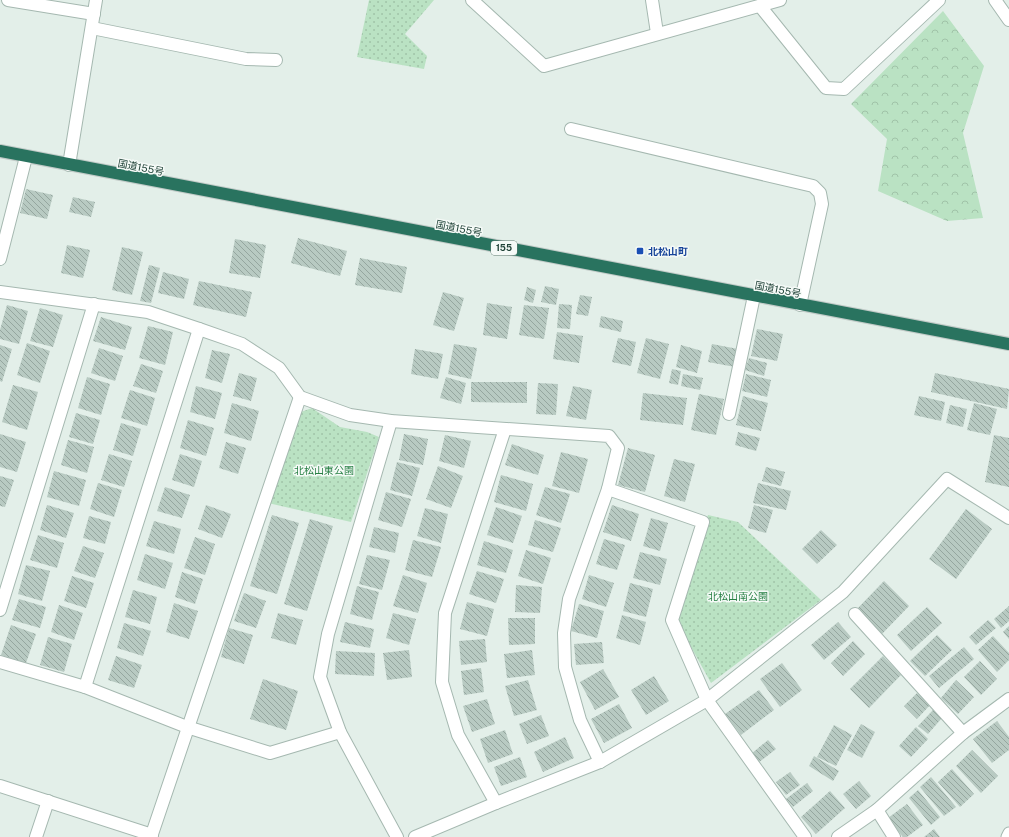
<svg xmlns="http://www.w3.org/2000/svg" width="1009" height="837" font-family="'Public Sans','Noto Sans JP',sans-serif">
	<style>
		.forest { fill: url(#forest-crowns) }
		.park { fill: url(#park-dots) }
		.building { fill: url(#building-back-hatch) }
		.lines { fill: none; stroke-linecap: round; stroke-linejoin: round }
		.lane-casing { stroke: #a5b8b0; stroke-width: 13 }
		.street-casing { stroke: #a5b8b0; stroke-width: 14 }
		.highway-casing { stroke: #c1cac7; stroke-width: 14 }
		.lane { stroke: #fff; stroke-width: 11 }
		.street { stroke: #fff; stroke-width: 12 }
		.highway { stroke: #29735f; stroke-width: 12 }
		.transit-dot { fill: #1a4fb4; stroke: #f5faf7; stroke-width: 1.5 }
		.labels { text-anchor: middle; stroke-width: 3; stroke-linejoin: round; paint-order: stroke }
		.shield { fill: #f5faf7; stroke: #607a71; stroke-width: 1 }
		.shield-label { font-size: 9px; font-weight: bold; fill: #204338 }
		.street-label { font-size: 10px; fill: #204338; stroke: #f5faf7 }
		.transit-label { font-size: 10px; font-weight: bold; fill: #164399; stroke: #f5faf7; text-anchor: start }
		.park-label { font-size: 10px; fill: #267f43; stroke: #f5faf7 }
	</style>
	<defs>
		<pattern id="forest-crowns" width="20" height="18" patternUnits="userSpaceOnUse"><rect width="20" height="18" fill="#bae2c3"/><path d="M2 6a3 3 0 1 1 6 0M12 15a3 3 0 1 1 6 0" fill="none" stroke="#a0c3a8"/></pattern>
		<pattern id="park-dots" width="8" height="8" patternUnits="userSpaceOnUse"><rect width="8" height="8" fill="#bae2c3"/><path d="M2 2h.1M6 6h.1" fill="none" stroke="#a0c3a8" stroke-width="1.8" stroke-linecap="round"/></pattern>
		<pattern id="building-back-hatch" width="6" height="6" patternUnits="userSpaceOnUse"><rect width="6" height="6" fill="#b8cac2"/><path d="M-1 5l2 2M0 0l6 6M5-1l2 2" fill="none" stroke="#95a69f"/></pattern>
	</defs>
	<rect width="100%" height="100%" fill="#e3efe9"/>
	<path class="forest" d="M943,11L984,66L963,133L983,218L947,221L878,191L887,139L851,104Z"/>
	<g class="park">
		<path d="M369,0H434L405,34L427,56L424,69L357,57Z"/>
		<path d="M312,408L340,427L367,432L379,437L351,522L268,503L298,413Z"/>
		<path d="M708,515L738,522L821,600L711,683L675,618Z"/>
	</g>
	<g class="building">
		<path d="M26,189L53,195L47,219L20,213Z"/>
		<path d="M73,197L95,202L91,217L69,212Z"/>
		<path d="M298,238L347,251L340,276L291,263Z"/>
		<path d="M235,239L266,245L260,278L229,273Z"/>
		<path d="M67,245L90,250L83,278L61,273Z"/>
		<path d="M122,247L143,252L132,295L112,290Z"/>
		<path d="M360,258L407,267L402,293L355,285Z"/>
		<path d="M149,265L160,268L151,303L140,301Z"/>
		<path d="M163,272L189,279L184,299L158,293Z"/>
		<path d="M199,281L252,292L246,317L193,305Z"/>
		<path d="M545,286L559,289L556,305L541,302Z"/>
		<path d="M527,287L536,290L533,303L524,300Z"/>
		<path d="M443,292L464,298L454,331L433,325Z"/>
		<path d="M580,295L592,297L588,316L576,314Z"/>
		<path d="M487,303L512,307L507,339L483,335Z"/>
		<path d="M559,304L572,305L570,329L557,328Z"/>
		<path d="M7,305L28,311L19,344L0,339V330Z"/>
		<path d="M524,305L549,308L544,339L519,335Z"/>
		<path d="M40,308L63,315L53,347L30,341Z"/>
		<path d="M601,316L623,321L621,332L599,327Z"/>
		<path d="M101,317L132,327L125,350L93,341Z"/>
		<path d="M148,326L173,332L165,365L139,358Z"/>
		<path d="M757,329L783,334L777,361L751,356Z"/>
		<path d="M557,332L583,336L579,363L553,359Z"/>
		<path d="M618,338L636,342L631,366L612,362Z"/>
		<path d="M646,338L669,344L660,379L637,373Z"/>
		<path d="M27,343L50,351L40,383L17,375Z"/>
		<path d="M454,344L477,348L471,379L448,374Z"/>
		<path d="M712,344L738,349L735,367L708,362Z"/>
		<path d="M0,345L12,349L2,382L0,381Z"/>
		<path d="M681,345L702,351L697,373L676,367Z"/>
		<path d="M99,348L123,356L115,381L91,373Z"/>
		<path d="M415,349L443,354L438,379L411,374Z"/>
		<path d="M212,350L230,354L222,383L205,378Z"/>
		<path d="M749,358L767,363L764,376L745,370Z"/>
		<path d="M141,364L163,371L156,393L133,386Z"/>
		<path d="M672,369L681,371L678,385L669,383Z"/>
		<path d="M239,373L257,378L251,401L233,396Z"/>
		<path d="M935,373L1009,389L1007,409L931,392Z"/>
		<path d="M683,374L703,378L700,390L681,386Z"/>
		<path d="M746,374L771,380L767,397L742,391Z"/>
		<path d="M87,377L110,384L101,415L78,408Z"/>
		<path d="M446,377L466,383L461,404L440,398Z"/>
		<path d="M471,382H527V403L471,402Z"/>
		<path d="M538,383L558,384L556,415L536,414Z"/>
		<path d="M13,385L38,392L27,430L2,422Z"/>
		<path d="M196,386L222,393L215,419L190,412Z"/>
		<path d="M573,386L592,390L586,420L566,416Z"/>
		<path d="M130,390L155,398L147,426L121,418Z"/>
		<path d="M643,393L687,398L683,425L640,420Z"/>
		<path d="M699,394L724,399L716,435L691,430Z"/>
		<path d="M743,396L768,403L761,431L736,425Z"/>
		<path d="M919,396L945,402L941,421L914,415Z"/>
		<path d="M232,403L259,411L251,441L224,433Z"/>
		<path d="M974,403L997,409L990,435L967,430Z"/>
		<path d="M950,405L967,409L963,427L946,423Z"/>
		<path d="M76,413L100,420L93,444L69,437Z"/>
		<path d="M188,420L214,428L206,456L180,448Z"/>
		<path d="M121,423L141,429L133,456L113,450Z"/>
		<path d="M738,432L760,438L756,451L735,445Z"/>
		<path d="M0,434L26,442L17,472L0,467Z"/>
		<path d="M404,434L428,439L423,465L399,460Z"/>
		<path d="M445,435L471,441L464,468L439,461Z"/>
		<path d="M994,435L1009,438V487L985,482Z"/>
		<path d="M68,440L94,447L87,473L61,465Z"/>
		<path d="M226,442L246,448L238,474L219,468Z"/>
		<path d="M512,444L544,455L538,475L505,465Z"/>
		<path d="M628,448L655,455L645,492L618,485Z"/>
		<path d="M561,452L588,459L579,493L552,486Z"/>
		<path d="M109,454L132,461L124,487L101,480Z"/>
		<path d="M180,454L202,461L194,487L172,480Z"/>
		<path d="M674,459L695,464L685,502L664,496Z"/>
		<path d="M397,462L420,468L412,496L390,490Z"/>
		<path d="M438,466L463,476L451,508L426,499Z"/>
		<path d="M766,467L785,472L781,486L762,481Z"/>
		<path d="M54,471L86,480L79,506L47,497Z"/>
		<path d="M501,475L533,484L526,511L494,502Z"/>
		<path d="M0,476L14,480L5,507L0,506Z"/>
		<path d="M98,483L122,490L114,517L90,509Z"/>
		<path d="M758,483L791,491L786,510L753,503Z"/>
		<path d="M165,487L190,495L182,518L157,511Z"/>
		<path d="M545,487L570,494L561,523L536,515Z"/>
		<path d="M386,492L411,499L402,527L378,520Z"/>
		<path d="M47,505L74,513L66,538L40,530Z"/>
		<path d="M206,505L231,514L222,538L198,529Z"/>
		<path d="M612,505L639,514L631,541L603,532Z"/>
		<path d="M754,505L773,510L766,533L748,528Z"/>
		<path d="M496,507L522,516L513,543L487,535Z"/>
		<path d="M425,508L448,514L441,543L417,536Z"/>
		<path d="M966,509L992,529L956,579L929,559Z"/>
		<path d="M272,515L299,523L277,594L250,586Z"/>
		<path d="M89,516L111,522L105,544L83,538Z"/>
		<path d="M651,518L668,523L660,551L643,546Z"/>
		<path d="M310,519L333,526L307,611L284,604Z"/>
		<path d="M535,520L561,528L553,552L528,545Z"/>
		<path d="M154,521L181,529L174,554L146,546Z"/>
		<path d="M374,527L399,533L395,553L369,547Z"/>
		<path d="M821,530L837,545L817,564L802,549Z"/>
		<path d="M38,535L64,543L57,568L30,560Z"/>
		<path d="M195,537L215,544L205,575L184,568Z"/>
		<path d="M604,539L625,545L617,570L596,564Z"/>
		<path d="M413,540L441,547L432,577L405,570Z"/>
		<path d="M484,541L513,550L506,573L477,565Z"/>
		<path d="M83,546L104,553L95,578L74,571Z"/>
		<path d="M526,550L551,558L543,584L518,576Z"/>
		<path d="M640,552L667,559L660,585L633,578Z"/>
		<path d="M145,554L173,563L165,589L137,580Z"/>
		<path d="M367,555L390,560L382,590L359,584Z"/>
		<path d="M26,565L50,571L42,601L18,594Z"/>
		<path d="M477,571L504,579L496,603L469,594Z"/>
		<path d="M182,572L203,579L195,604L175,597Z"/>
		<path d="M403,575L427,583L418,613L393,606Z"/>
		<path d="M589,575L614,583L606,607L582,599Z"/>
		<path d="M72,576L94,583L86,608L64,601Z"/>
		<path d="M884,581L909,606L882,634L857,609Z"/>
		<path d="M630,583L653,589L646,617L623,611Z"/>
		<path d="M516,585L542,587L540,613L515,612Z"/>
		<path d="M357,586L379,592L372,620L350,614Z"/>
		<path d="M133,590L157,597L150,624L125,617Z"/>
		<path d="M244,593L266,601L256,628L234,621Z"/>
		<path d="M19,599L46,607L40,628L12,620Z"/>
		<path d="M467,602L494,609L487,636L460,629Z"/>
		<path d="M174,603L198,611L189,639L166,632Z"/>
		<path d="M579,604L604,611L597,638L571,631Z"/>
		<path d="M59,605L83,613L74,640L51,632Z"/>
		<path d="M1009,606V621L1001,628L994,619Z"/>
		<path d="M927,607L942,623L911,651L897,635Z"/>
		<path d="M278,613L303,620L296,645L271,638Z"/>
		<path d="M393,613L416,619L409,645L386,638Z"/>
		<path d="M622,615L646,622L640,645L616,638Z"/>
		<path d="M508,618H535V644L509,645Z"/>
		<path d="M988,620L996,628L976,645L969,637Z"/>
		<path d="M345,622L374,629L370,648L340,642Z"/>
		<path d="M838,622L851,637L824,660L811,645Z"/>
		<path d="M124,623L151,631L143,656L117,648Z"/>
		<path d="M11,625L36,634L26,663L1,655Z"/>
		<path d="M1009,626V639L1003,632Z"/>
		<path d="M229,628L253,635L244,664L221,657Z"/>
		<path d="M937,635L952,650L925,676L910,661Z"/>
		<path d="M993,636L1009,653V660L997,672L978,650Z"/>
		<path d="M48,637L72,644L64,672L40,665Z"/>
		<path d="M485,639L487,662L461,665L459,641Z"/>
		<path d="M853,641L865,654L843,676L831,663Z"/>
		<path d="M602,642L604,663L576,665L574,644Z"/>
		<path d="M964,647L974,659L939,688L929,676Z"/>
		<path d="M409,650L412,677L387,680L383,653Z"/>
		<path d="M532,650L535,675L507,678L504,654Z"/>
		<path d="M336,651L375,653L374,676L335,674Z"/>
		<path d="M116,656L142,665L134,688L108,680Z"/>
		<path d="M883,656L901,675L869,708L850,689Z"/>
		<path d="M980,661L997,679L981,695L964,677Z"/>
		<path d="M782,663L802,690L780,707L760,679Z"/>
		<path d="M481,668L484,692L464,695L461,671Z"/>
		<path d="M603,669L619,697L595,710L580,682Z"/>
		<path d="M654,676L669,701L646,715L631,690Z"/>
		<path d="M263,679L298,691L286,730L250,719Z"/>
		<path d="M528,680L537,710L514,716L505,686Z"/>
		<path d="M956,680L974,697L958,714L941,698Z"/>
		<path d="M759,690L774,710L741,735L725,714Z"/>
		<path d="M917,693L930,705L917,719L904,706Z"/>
		<path d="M487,699L495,724L472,732L463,706Z"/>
		<path d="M619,704L632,728L604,743L591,719Z"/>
		<path d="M933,710L942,718L928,734L918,726Z"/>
		<path d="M541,715L549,736L527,744L519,724Z"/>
		<path d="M997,721L1009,737V750L992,763L973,739Z"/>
		<path d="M861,724L875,732L862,758L847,750Z"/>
		<path d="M834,725L852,735L836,766L817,757Z"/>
		<path d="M916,727L928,739L911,757L899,746Z"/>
		<path d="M505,730L513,754L488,763L480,739Z"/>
		<path d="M565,737L574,758L543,772L534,752Z"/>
		<path d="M768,740L776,749L758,763L751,754Z"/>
		<path d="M972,750L998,776L981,793L956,766Z"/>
		<path d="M814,756L839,771L833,781L809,766Z"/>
		<path d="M520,757L527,777L501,786L494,767Z"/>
		<path d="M952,769L974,794L960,807L938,782Z"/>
		<path d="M790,772L800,785L786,795L776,782Z"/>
		<path d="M931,777L956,807L944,816L920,787Z"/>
		<path d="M859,781L871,796L856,809L843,794Z"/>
		<path d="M807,783L813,791L793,807L786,799Z"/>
		<path d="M918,790L940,817L931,825L909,798Z"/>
		<path d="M830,791L845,808L816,834L801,817Z"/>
		<path d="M907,804L923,825L907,837H903L888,818Z"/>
		<path d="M934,829L940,837H924Z"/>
	</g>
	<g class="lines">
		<defs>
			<path id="lane" d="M1007,837L1009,833"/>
			<g id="street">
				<path d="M8,0L94,14"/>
				<path d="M472,0L544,66L780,0"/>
				<path d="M652,0L657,33"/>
				<path d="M995,0L1009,20"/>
				<path d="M760,6L826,88L844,89L939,0"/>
				<path d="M92,28L246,59L276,60"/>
				<path d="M571,129L813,186L820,193L822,204L800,305"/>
				<path d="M69,165L96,0"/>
				<path d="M0,259L26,157"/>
				<path d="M0,292L148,312L199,329L242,344L279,368L300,397L350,415L391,421L609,436L618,448L608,489L703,522L672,620L707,700L600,762L496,803L415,837"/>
				<path d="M729,414L754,296"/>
				<path d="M391,421L328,634L320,677L340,732L397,837"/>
				<path d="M0,610L94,304"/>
				<path d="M855,614L963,733"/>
				<path d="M0,662L85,687L187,727L270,753L340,732"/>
				<path d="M85,687L199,329"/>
				<path d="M600,762L580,720L565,667L564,633L569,599L608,489"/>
				<path d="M0,786L152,835"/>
				<path d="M496,803L458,735L442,682L445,613L505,429"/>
				<path d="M877,810L894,837"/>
				<path d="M36,837L48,801"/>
				<path d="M151,837L300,397"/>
				<path d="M805,837L707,700L843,592L947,479L1009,518"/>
				<path d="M838,837L877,810L963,733L1009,699"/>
			</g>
			<path id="highway" d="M0,151L1009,344"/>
		</defs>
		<use href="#lane" class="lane-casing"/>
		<use href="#street" class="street-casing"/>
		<use href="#highway" class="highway-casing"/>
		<use href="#lane" class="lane"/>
		<use href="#street" class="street"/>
		<use href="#highway" class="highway"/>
	</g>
	<rect class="transit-dot" x="636" y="247" width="8" height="8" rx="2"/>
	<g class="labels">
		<rect class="shield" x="491" y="241" width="26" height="14" rx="3"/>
		<g class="shield-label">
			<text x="504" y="251">155</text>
		</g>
		<g class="street-label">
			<text transform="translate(141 167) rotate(11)" y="4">国道155号</text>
			<text transform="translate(459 228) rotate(11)" y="4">国道155号</text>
			<text transform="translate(778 289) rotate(11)" y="4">国道155号</text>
		</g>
		<g class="transit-label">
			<text x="648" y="255">北松山町</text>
		</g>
		<g class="park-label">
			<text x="324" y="474">北松山東公園</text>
			<text x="738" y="600">北松山南公園</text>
		</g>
	</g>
</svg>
